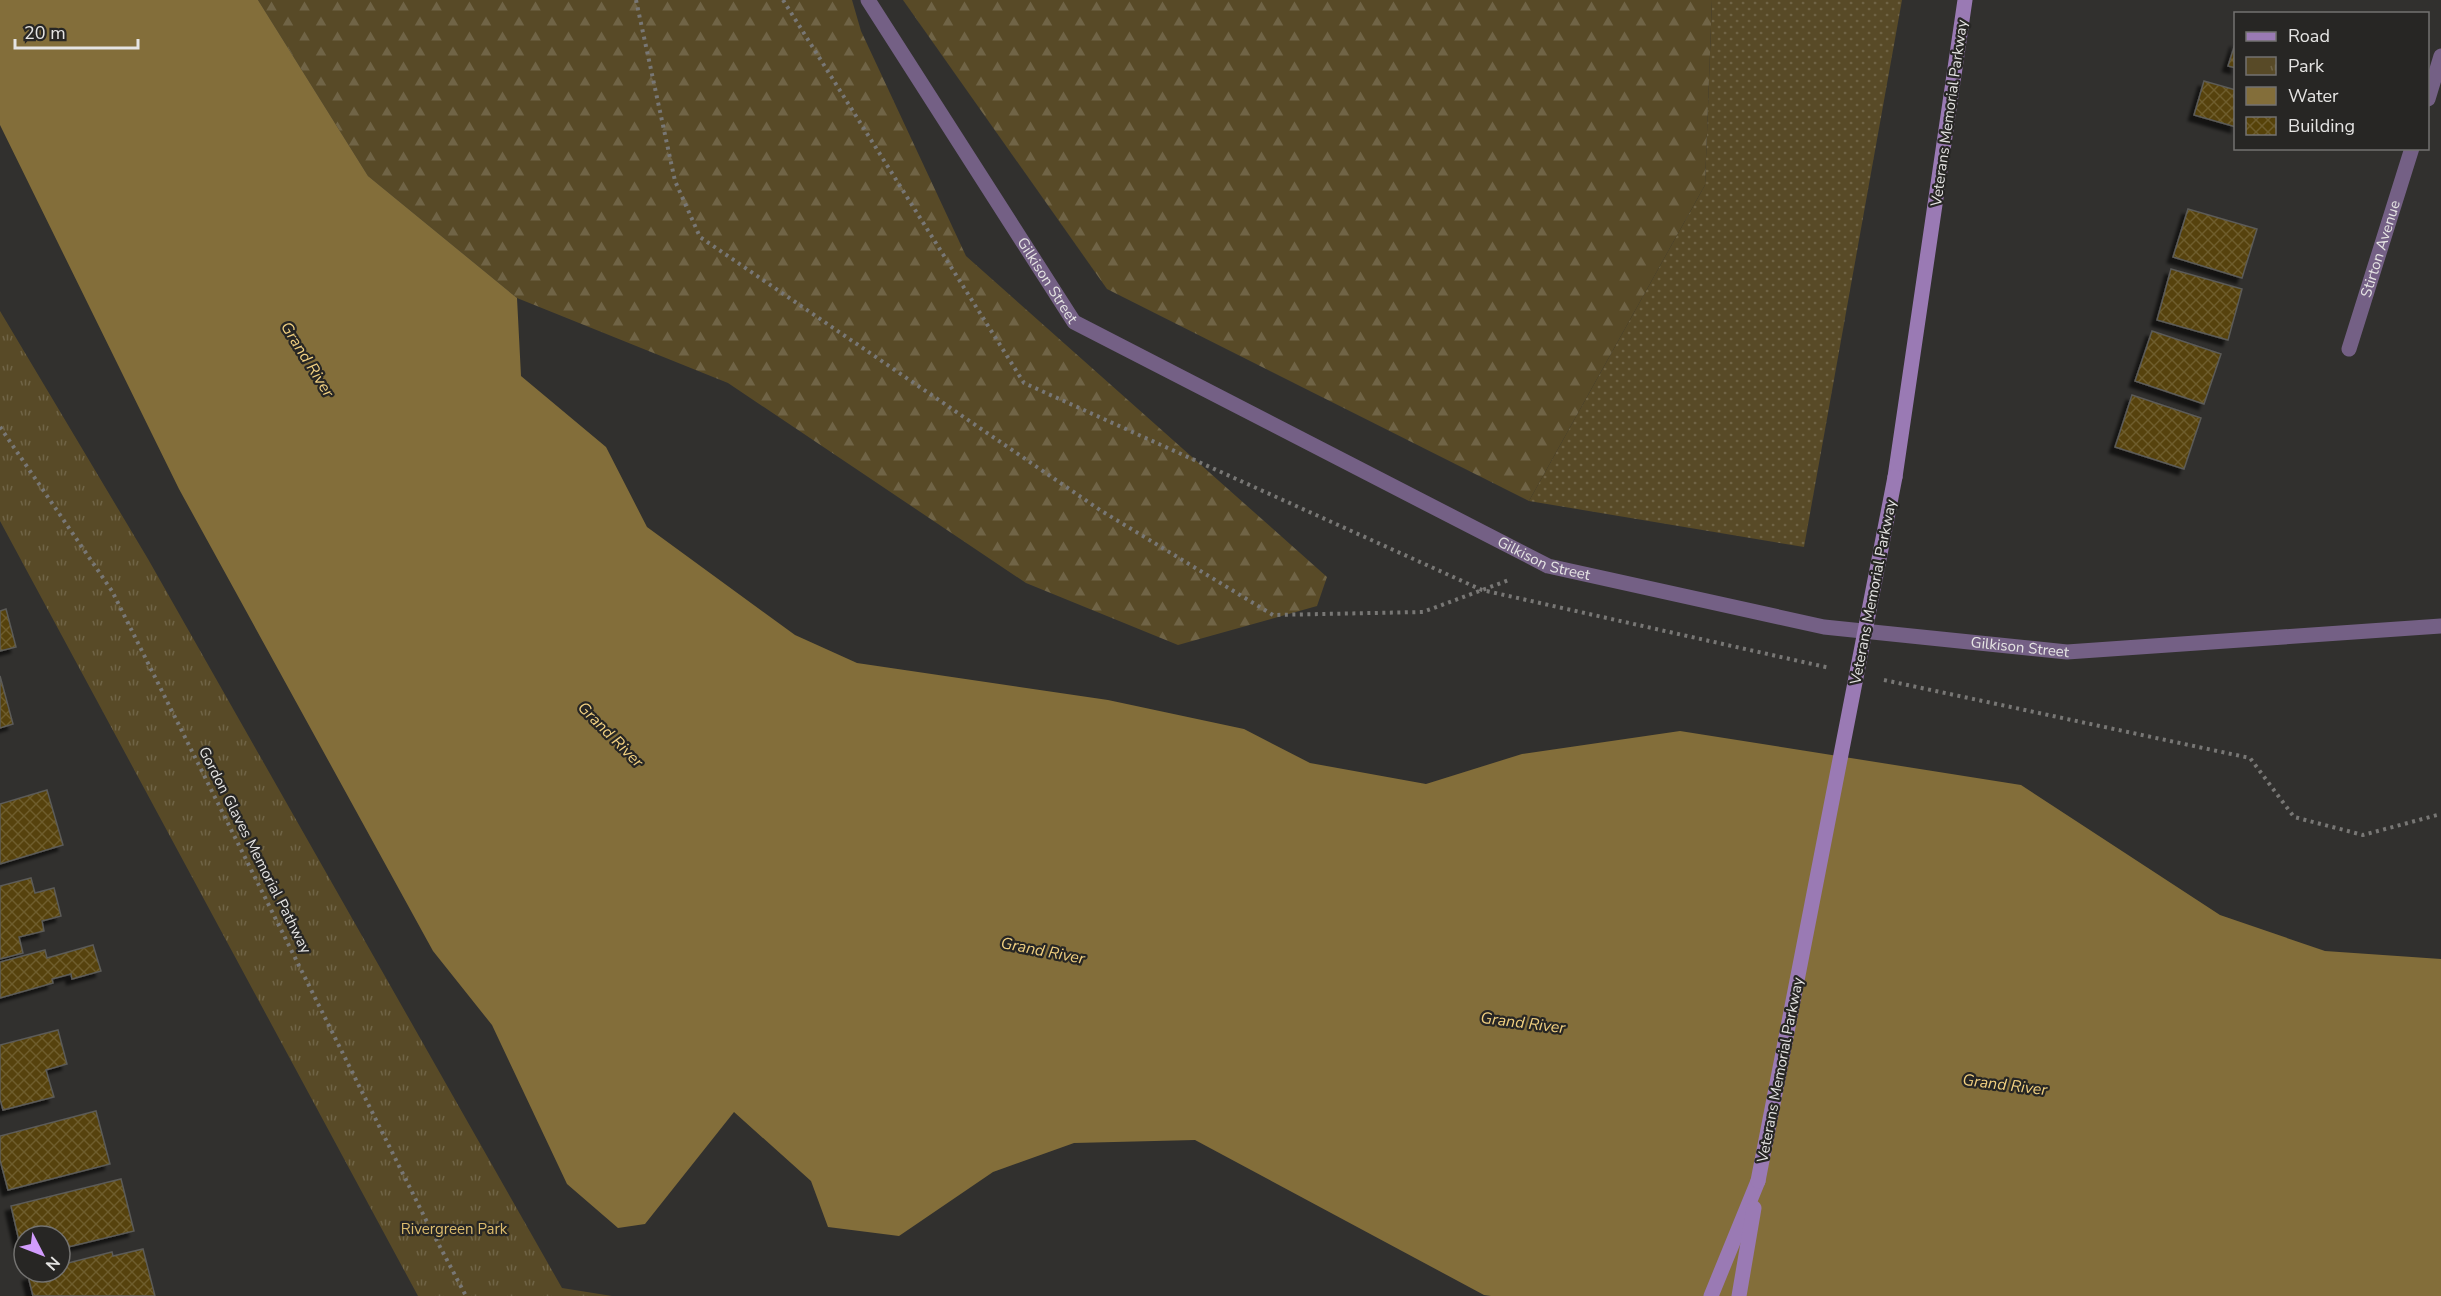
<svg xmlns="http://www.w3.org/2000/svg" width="2441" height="1296" font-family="'Nunito Sans',sans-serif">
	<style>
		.grass { fill: url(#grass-dots) }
		.forest { fill: url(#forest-firs) }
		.park { fill: url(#park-tufts) }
		.water { fill: #836e3a }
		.building { fill: url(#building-cross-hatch); stroke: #5c5b58; stroke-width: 1.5; filter: url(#shadow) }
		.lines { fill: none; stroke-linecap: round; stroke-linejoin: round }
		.path { stroke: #787775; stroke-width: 4; stroke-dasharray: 3 4.5; stroke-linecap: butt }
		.minor { stroke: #746085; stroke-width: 15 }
		.secondary { stroke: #9a7ab4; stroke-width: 15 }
		.secondary-bridge { stroke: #9a7ab4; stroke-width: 15 }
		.labels { text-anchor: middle; stroke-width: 4.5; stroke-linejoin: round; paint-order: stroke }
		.street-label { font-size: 15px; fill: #e5e4e3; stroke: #272624 }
		.park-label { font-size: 15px; fill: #debd6e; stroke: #272624 }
		.water-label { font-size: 16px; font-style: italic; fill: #f1d081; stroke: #272624 }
	</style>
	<defs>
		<pattern id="grass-dots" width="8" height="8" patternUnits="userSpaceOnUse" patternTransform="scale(1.5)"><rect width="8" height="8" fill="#584a27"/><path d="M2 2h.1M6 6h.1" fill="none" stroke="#706446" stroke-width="1.8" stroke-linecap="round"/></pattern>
		<pattern id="forest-firs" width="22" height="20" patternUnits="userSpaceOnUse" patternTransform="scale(1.5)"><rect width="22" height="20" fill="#584a27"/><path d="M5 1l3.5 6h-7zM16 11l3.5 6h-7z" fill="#706446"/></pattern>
		<pattern id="park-tufts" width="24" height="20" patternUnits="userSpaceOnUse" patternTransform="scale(1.5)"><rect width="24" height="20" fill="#584a27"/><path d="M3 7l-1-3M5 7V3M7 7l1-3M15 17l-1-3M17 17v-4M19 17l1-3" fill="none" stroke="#706446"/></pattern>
		<pattern id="building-cross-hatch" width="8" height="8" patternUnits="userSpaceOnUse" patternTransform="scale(1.5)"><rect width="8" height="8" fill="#564209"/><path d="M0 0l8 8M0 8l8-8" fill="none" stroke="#6e5d2d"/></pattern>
		<filter id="shadow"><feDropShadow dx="-5.5" dy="5.5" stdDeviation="1.5" flood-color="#0009"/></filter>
	</defs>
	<rect width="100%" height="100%" fill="#31302e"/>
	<path class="grass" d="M1712,0H1902L1804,547L1529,501L1705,185Z"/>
	<g class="forest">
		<path d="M258,0H852L861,31L966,256L1327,577L1317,606L1178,645L1026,583L728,383L517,298L368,176Z"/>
		<path d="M903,0H1712L1705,185L1529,501L1107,289Z"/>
	</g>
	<path class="park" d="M0,311L148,559L562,1288L612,1296H418L0,521Z"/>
	<path class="water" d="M0,0H258L368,176L517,298L521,376L606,447L647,527L795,635L857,663L1108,700L1244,729L1310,763L1426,784L1522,754L1680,731L2021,785L2220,915L2325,951L2441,959V1296H1491L1484,1295L1195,1140L1074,1143L993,1172L899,1236L828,1227L811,1181L734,1112L645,1224L618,1228L567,1184L492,1025L433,951L179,489L0,125Z"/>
	<g class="building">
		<path d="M2236,41V68L2228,66Z"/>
		<path d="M2204,81L2236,90V127L2194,115Z"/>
		<path d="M2188,209L2257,229L2242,278L2173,257Z"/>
		<path d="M2171,269L2242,289L2228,340L2157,320Z"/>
		<path d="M2152,331L2221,354L2204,404L2135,381Z"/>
		<path d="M2132,395L2201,418L2184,469L2115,447Z"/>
		<path d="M6,609L16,647L0,651V611Z"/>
		<path d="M0,676L13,724L0,728Z"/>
		<path d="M47,790L63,845L0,864V804Z"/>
		<path d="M31,878L35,893L54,888L61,916L42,921L44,931L19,937L23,953L0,959V886Z"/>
		<path d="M93,945L101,971L72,979L71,974L52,979L53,983L0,998V962L45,950L47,958Z"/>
		<path d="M58,1030L67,1064L46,1070L54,1097L3,1110L0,1099V1045Z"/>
		<path d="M96,1111L110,1164L8,1190L0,1160V1136Z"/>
		<path d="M121,1179L134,1231L60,1249V1236H24L23,1258L11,1206Z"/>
		<path d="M143,1249L155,1296H33L28,1276L41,1272H60V1265L112,1252L113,1256Z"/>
	</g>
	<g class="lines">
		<g class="path">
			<path d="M636,0L675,181L700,237L1100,510L1273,615L1423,612L1509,580"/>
			<path d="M783,0L1024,383L1482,590L1830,668"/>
			<path d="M0,427L112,591L429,1226L466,1296"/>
			<path d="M1884,680L2250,758L2294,817L2363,835L2441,814"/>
		</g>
		<g class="minor">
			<path id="s1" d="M868,0L1074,322L1548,566L1824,627L2067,652L2441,626"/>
			<path d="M2428,99L2441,56"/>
			<path id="s2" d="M2349,349L2412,148"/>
		</g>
		<g class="secondary">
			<path d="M1895,477L1965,0"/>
			<path d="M1711,1296L1758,1181"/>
			<path d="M1739,1296L1754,1208"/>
		</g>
		<path class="secondary-bridge" d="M1758,1181L1895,477"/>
	</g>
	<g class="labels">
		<g class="street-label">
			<text transform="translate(1949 113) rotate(-82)" y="5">Veterans Memorial Parkway</text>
			<text dy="5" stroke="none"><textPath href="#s2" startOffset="105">Stirton Avenue</textPath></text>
			<text dy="5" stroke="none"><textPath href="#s1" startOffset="333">Gilkison Street</textPath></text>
			<text dy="5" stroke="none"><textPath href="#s1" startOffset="909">Gilkison Street</textPath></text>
			<text transform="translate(1873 592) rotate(-79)" y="5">Veterans Memorial Parkway</text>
			<text dy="5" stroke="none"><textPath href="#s1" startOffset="1395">Gilkison Street</textPath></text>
			<text transform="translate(255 850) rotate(63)" y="5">Gordon Glaves Memorial Pathway</text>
			<text transform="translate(1780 1070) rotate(-79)" y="5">Veterans Memorial Parkway</text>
		</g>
		<g class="park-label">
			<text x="454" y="1234">Rivergreen Park</text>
		</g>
		<g class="water-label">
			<text transform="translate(308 359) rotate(58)" y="6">Grand River</text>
			<text transform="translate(611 734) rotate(45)" y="6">Grand River</text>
			<text transform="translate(1043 950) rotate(11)" y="6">Grand River</text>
			<text transform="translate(1523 1022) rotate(7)" y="6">Grand River</text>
			<text transform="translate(2005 1084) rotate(7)" y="6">Grand River</text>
		</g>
	</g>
	<rect x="2234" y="12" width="195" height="138" fill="#272624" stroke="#737270" stroke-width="1.5"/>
	<rect x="2246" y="32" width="30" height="9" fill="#9a7ab4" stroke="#737270" stroke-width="1.5"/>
	<text x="2288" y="42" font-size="18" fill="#e5e4e3">Road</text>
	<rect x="2246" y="57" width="30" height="18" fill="url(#park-tufts)" stroke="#737270" stroke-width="1.5"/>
	<text x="2288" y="72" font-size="18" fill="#e5e4e3">Park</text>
	<rect x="2246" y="87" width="30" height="18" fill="#836e3a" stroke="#737270" stroke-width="1.5"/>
	<text x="2288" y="102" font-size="18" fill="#e5e4e3">Water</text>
	<rect x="2246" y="117" width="30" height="18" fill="url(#building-cross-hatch)" stroke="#737270" stroke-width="1.5"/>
	<text x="2288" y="132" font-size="18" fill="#e5e4e3">Building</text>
	<g transform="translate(42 1254) rotate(132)"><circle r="28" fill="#272624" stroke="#737270" stroke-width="1.5"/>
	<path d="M0-4.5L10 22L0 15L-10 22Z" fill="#d29cfd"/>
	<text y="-9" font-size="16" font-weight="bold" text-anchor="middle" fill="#e5e4e3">N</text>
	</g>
	<path d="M15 39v9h123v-9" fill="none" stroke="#e5e4e3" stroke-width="3"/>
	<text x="24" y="39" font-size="18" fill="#e5e4e3" stroke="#272624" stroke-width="4.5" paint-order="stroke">20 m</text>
</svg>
